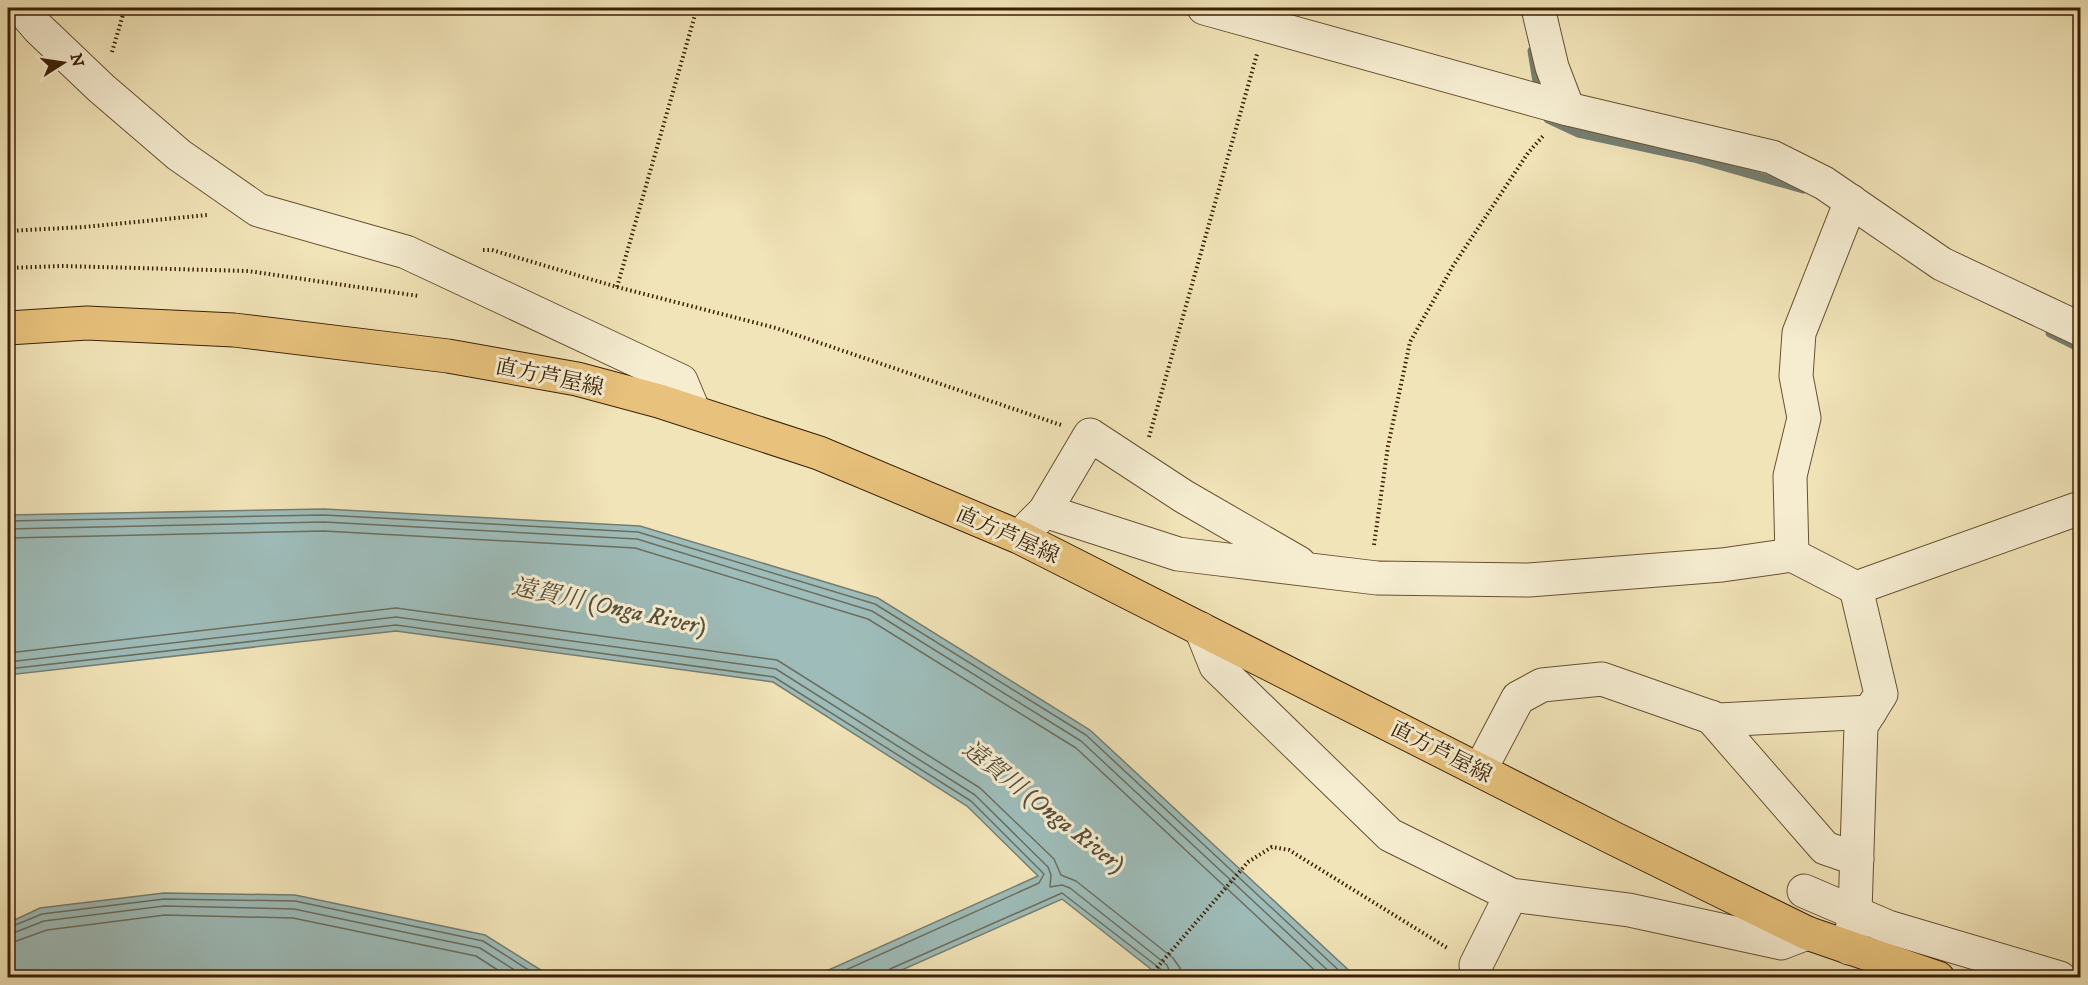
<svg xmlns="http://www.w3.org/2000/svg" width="2088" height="985" font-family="'IM FELL DW Pica','Noto Serif JP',serif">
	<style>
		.water { fill: #9ebcb9; stroke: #767e71; stroke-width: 1.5 }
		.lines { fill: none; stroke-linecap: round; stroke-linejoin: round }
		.shore { stroke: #6c6e5f; stroke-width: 1.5 }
		.stream { stroke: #767e71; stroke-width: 9 }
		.minor-casing { stroke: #685132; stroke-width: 35 }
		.major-casing { stroke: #3b2005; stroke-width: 35 }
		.path { stroke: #3b2005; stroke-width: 4; stroke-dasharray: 1.5 3; stroke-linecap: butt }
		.minor { stroke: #f6edd1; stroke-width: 33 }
		.major { stroke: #e8c27c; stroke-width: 33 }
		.labels { text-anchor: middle; stroke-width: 6; stroke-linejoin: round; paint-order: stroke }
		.street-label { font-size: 22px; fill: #3b2005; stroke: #f6edd1 }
		.water-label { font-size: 24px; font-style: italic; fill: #594f3b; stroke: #f6edd1 }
	</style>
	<rect width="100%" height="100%" fill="#f1e4b8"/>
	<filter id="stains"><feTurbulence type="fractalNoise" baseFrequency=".00333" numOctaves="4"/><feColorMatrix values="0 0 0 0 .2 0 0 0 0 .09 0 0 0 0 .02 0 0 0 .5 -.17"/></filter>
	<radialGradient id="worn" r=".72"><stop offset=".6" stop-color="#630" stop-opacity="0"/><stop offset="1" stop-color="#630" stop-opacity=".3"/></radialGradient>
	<g class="water">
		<path d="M324,509L640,526L878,598L1090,730L1356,977H1161L1062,899L886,977H813L1038,876L967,806L773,682L396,631L8,675V515Z"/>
		<path d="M164,893L295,895L485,935L552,977H8V923L40,908Z"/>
	</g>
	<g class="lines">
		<g class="shore">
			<path d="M8,521L324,515L638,532L875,604L1086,735L1347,978"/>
			<path d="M8,529L324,522L637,539L872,611L1081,741L1336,978"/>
			<path d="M8,538L324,531L635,548L868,619L1076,748L1323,978"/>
			<path d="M8,653L396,608L777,660L980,788L1054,859L1061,875L1076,881L1173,958L1180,968L1181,978"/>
			<path d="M8,662L396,617L776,669L975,795L1048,867L1051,875L1050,887L1062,885L1070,888L1167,965L1172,978"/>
			<path d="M8,669L396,625L774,677L971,801L1044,874L1039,883L828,978"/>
			<path d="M8,928L42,914L164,899L295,901L483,941L541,978"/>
			<path d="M8,935L44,921L164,906L294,909L480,948L527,978"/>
			<path d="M8,944L47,930L165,915L293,918L476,956L510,978"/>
			<path d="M886,978L890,969L1062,893L1162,970L1164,978"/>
		</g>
		<g class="stream">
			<path d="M1532,51L1539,94"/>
			<path d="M1548,119L1578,133L1694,158L1803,189"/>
			<path d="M2050,333L2080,348"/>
		</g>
		<defs>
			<g id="minor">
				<path d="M21,8L38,28L101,88L179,155L258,210L406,252L681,381L694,412"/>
				<path d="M1204,8L1568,109L1772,157L1824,183L1942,264L2080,329"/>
				<path d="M1538,8L1552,67L1568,109"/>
				<path d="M1045,511L1178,554L1377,578L1529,580L1722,565L1792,555L1856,588L2080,508"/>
				<path d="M1029,527L1045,511L1090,435L1183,496L1299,563"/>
				<path d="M1792,555L1790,476L1804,418L1796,376L1799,333L1851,201"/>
				<path d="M1201,629L1216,666L1390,835L1511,895L1629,910L1781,943L1807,933"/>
				<path d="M1711,717L1825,848L1857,859"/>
				<path d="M1480,770L1518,698L1542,685L1602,679L1719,720L1870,712"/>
				<path d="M1804,891L1888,927L2060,978"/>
				<path d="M1849,948L1855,912L1861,726L1881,694L1856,588"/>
				<path d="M1476,965L1511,895"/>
			</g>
			<path id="major" d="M8,328L87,323L234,330L448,356L577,379L659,401L819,453L1019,537L1613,838L1807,933L1938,978"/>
		</defs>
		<use href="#minor" class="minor-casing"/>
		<use href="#major" class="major-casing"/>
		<g class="path">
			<path d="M112,52L125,8"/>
			<path d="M8,231L84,227L207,215"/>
			<path d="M483,250H492L617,287L776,328L1061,425"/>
			<path d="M8,268L62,266L248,271L419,296"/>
			<path d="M617,287L697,8"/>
			<path d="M1149,437L1257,54"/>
			<path d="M1374,545L1388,446L1410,342L1453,266L1528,153L1543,136"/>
			<path d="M1148,978L1248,862L1272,847L1289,850L1449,949"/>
		</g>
		<use href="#minor" class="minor"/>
		<use href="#major" class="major"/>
	</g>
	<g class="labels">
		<g class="street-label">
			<text transform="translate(550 376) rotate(12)" y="8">直方芦屋線</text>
			<text transform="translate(1008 534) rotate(24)" y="8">直方芦屋線</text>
			<text transform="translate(1442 751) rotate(27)" y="8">直方芦屋線</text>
		</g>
		<g class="water-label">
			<text transform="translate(609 606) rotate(12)" y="8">遠賀川 (Onga River)</text>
			<text transform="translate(1044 806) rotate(38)" y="8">遠賀川 (Onga River)</text>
		</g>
	</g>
	<rect width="2088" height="985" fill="none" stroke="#f1e4b8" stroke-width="30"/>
	<rect x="9" y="9" width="2070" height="967" fill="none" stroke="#3b2005" stroke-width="3"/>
	<rect x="15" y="15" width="2058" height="955" fill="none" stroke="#3b2005" stroke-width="1.5"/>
	<g transform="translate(63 63) rotate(78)" stroke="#f6edd1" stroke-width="4.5" paint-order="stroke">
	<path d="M0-4.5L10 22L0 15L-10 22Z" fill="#3b2005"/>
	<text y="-9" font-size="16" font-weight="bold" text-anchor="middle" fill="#3b2005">N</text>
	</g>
	<rect width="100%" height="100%" filter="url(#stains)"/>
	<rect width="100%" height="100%" fill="url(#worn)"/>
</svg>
